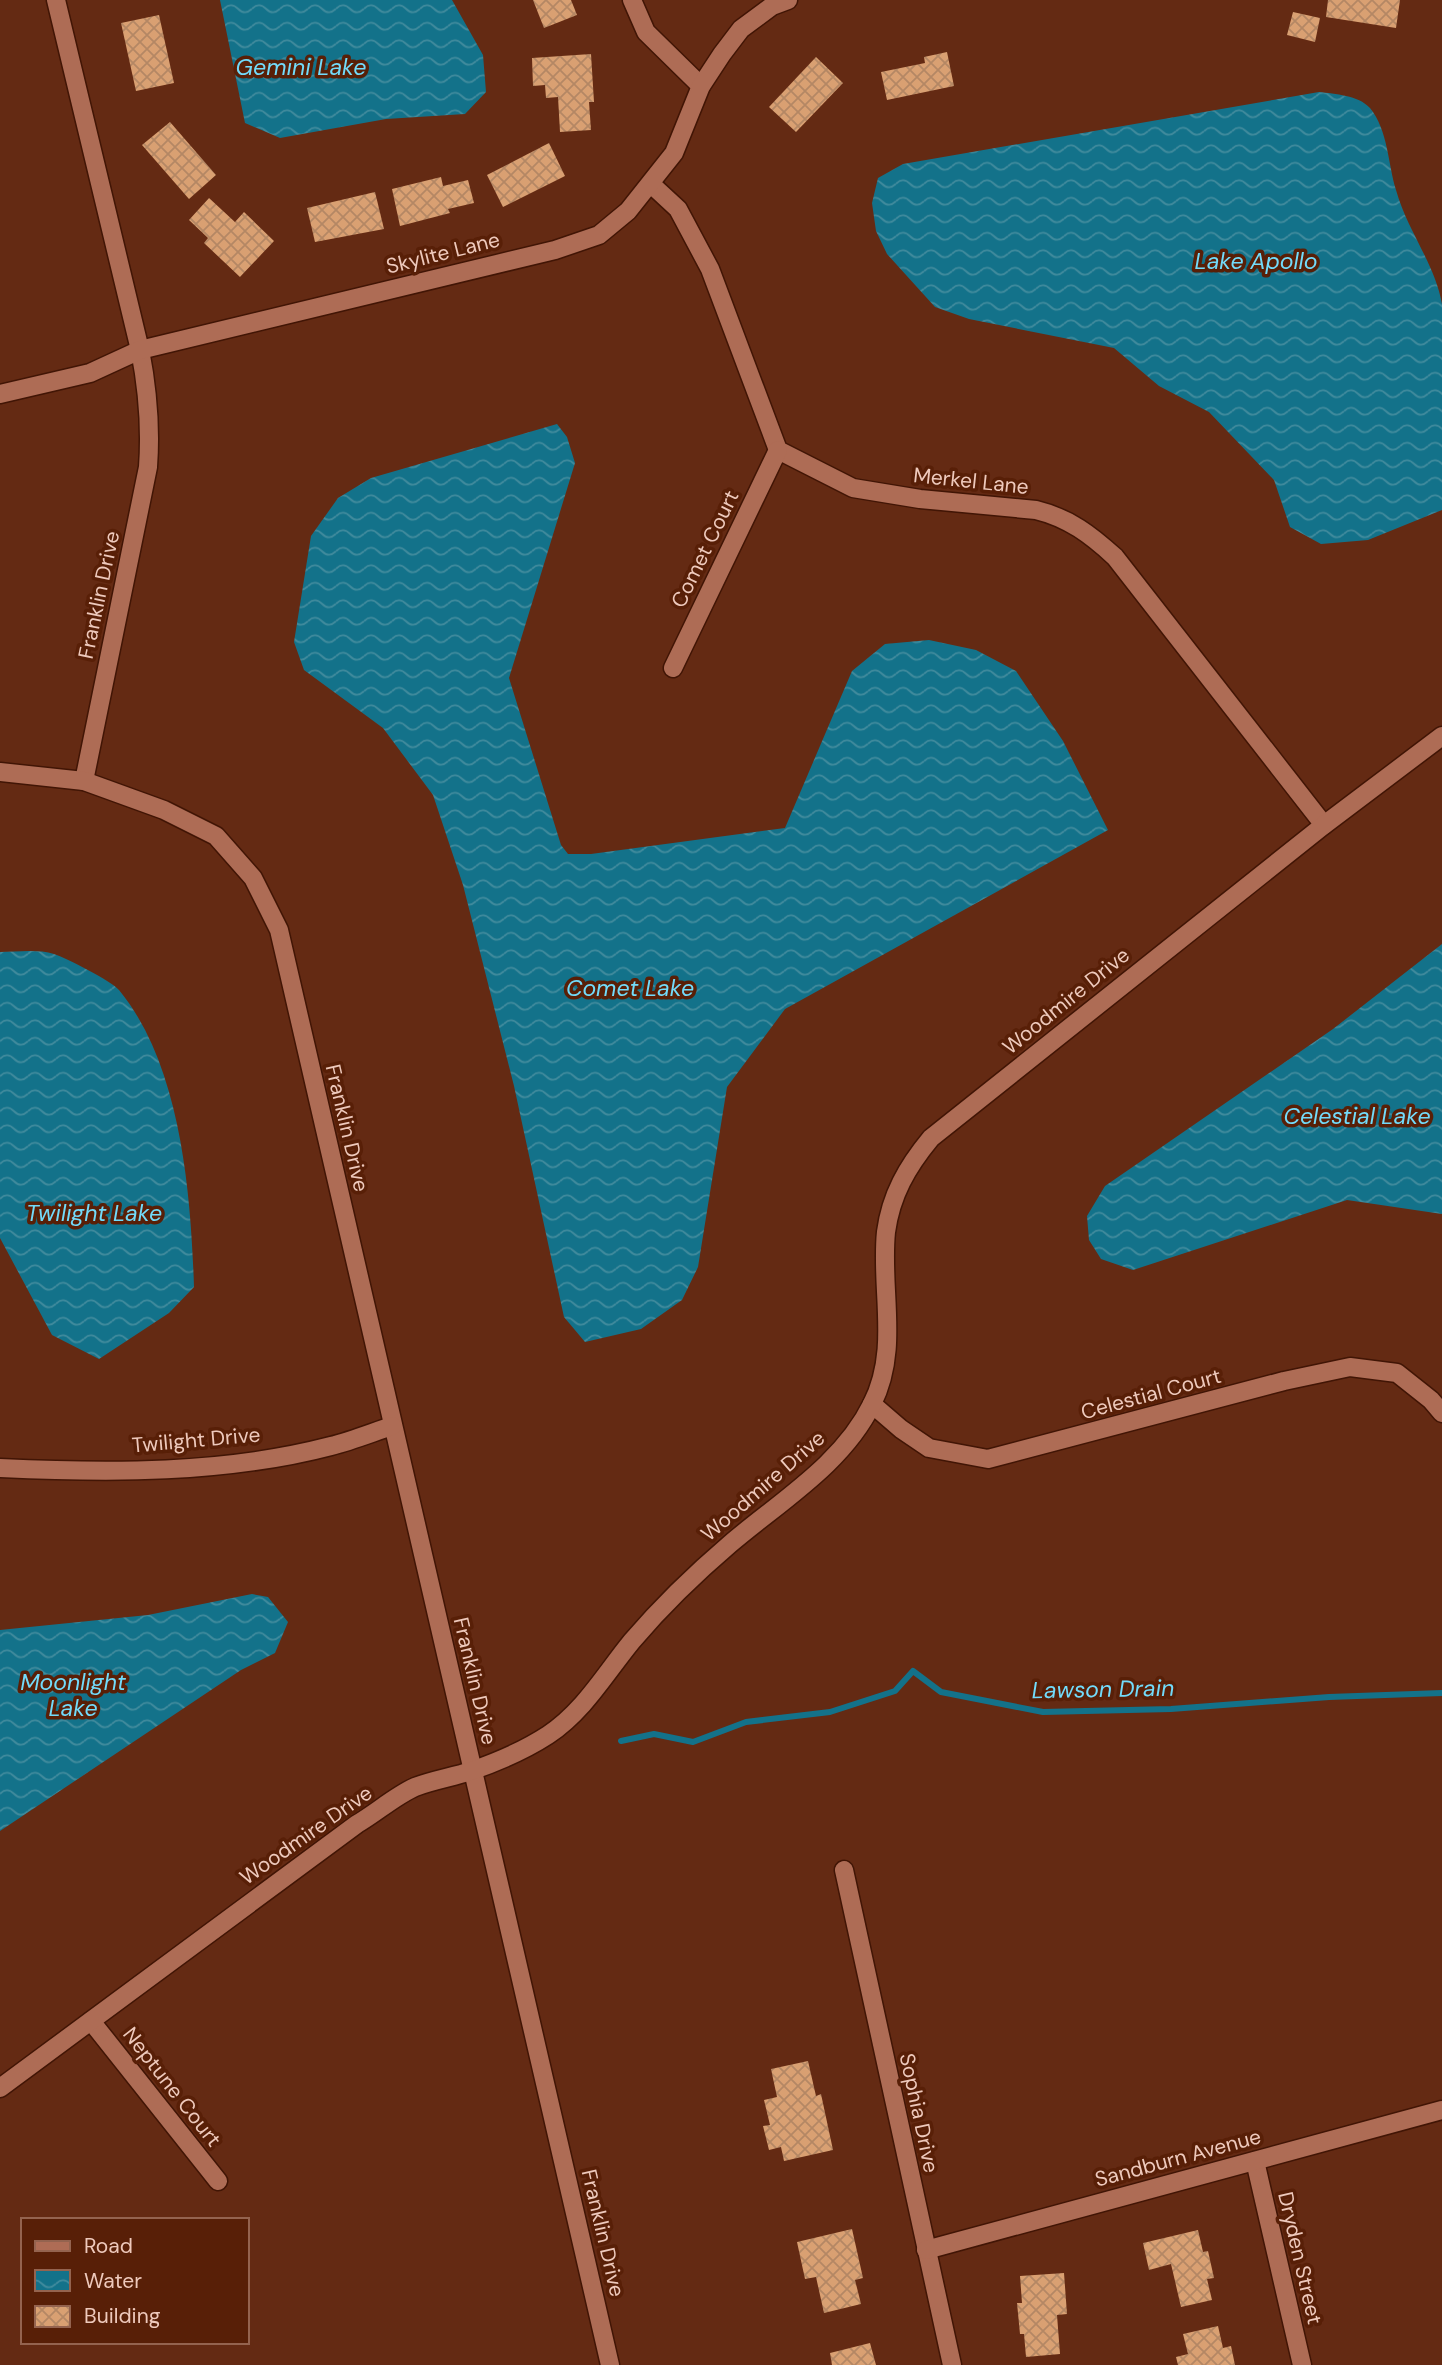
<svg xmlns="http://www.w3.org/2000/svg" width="1442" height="2365" font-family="'DM Sans',sans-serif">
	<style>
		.water { fill: url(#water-waves) }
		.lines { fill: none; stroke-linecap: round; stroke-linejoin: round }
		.stream { stroke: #13728a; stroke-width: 6 }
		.building { fill: url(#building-cross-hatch) }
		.minor-casing { stroke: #411505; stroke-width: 21 }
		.minor { stroke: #ae6c55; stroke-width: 18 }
		.labels { text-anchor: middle; stroke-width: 7; stroke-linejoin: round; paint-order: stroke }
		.street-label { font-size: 21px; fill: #eec9bc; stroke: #581f07 }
		.water-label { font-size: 23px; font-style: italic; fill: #72dbfa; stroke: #581f07 }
	</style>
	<defs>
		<pattern id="water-waves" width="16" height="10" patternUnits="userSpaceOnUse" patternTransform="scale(1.75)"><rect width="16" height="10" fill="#13728a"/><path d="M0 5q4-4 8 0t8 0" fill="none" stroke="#418b9d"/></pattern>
		<pattern id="building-cross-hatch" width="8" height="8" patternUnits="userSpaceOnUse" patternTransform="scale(1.75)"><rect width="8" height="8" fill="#d9a072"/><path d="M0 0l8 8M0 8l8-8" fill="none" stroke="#b48764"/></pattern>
	</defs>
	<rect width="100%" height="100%" fill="#642a13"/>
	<g class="water">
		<path d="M220,0H452L483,55L486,92L465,114L386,119L280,138L245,123Z"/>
		<path d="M1319,92C1335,94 1358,95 1370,108C1388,130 1388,164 1396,190C1407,230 1435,264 1442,304V510L1368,540L1321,544L1290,527L1274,480L1209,412L1159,386L1114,348L969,319L935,307L887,254L876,231L872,203L878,178L903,164Z"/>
		<path d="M557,424L567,437L575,463L509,678L561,845L568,854H591L785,828L852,671L885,644L929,640L976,650L1016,671L1063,741L1108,830L785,1009L727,1087L698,1267L682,1300L641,1329L585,1342L564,1317L514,1086L463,885L433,795L383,728L304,670L294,642L311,536L338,498L371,478Z"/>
		<path d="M1442,944V1214L1347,1200L1133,1270L1101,1259L1089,1240L1087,1216L1105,1186L1333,1029Z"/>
		<path d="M0,952C16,952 38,949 54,954C66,958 112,981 119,990C181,1065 191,1194 194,1287L169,1313L99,1359L52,1335L0,1238Z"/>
		<path d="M252,1594L268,1597L288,1622L275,1653L241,1670L0,1831V1630L148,1615Z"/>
	</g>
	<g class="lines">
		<path class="stream" d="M621,1741L654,1734L693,1742L746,1722L830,1712L895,1691L913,1671L941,1692L1043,1712L1171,1709L1329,1697L1442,1693"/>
	</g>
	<g class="building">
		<path d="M533,0H571L577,15L544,28Z"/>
		<path d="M1328,0H1400L1396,28L1326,17Z"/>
		<path d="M1293,12L1320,18L1315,42L1287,35Z"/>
		<path d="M159,15L174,83L136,91L121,23Z"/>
		<path d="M947,52L954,86L887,100L881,72L925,63L924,57Z"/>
		<path d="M591,54L594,102H589L591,130L560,132L558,97L546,98L545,85L533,86L532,58Z"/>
		<path d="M816,57L843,83L796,132L769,107Z"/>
		<path d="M170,122L216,175L189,199L142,145Z"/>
		<path d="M549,143L565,176L503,207L487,175Z"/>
		<path d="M441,177L443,186L468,180L474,203L448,209L450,213L400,226L392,189Z"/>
		<path d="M375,192L384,229L315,242L307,208Z"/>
		<path d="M209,198L235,222L244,212L274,241L240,277L204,243L208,238L189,220Z"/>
		<path d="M808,2061L816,2096L821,2094L833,2150L784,2161L781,2147L769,2150L763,2126L770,2125L764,2100L777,2097L771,2069Z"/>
		<path d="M852,2229L863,2278L855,2280L861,2304L824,2313L816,2277L805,2279L797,2242Z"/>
		<path d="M1198,2230L1203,2252L1208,2251L1214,2278L1207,2279L1212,2300L1181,2307L1171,2264L1149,2270L1143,2243Z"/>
		<path d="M1064,2273L1067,2314L1057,2315L1060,2354L1026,2357L1024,2334H1020L1017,2303H1022L1020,2276Z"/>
		<path d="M1218,2326L1223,2348L1231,2346L1235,2365H1178L1176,2357L1188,2354L1183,2334Z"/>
		<path d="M870,2343L876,2365H832L830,2353Z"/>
	</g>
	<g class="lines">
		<defs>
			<g id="minor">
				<path d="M56,0L140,350C148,391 151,426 148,467L84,781"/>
				<path d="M632,0L646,32L701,86"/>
				<path d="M651,184L678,209L710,269L778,450L853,488L920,499L1036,510C1069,518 1091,535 1115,557L1324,825"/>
				<path d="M0,394L90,373L140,350L555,250L599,235L628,211L674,153L701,86L722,54L741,29L772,6L788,0"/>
				<path d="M673,668L778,450"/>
				<path d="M0,772L84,781L164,810L216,836L253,878L279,930L610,2365"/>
				<path d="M872,1404L901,1429L929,1448L988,1459L1284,1381L1350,1367L1397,1373L1431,1400L1442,1413"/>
				<path d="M0,1468C109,1473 224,1474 331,1446C351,1441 371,1433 392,1426"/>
				<path d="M844,1870L952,2365"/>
				<path d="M91,2021L218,2181"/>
				<path d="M0,2088L357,1824C376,1813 395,1796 415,1787C433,1780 453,1777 471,1771C497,1762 525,1750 548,1735C584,1711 605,1674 632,1641C661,1607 696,1573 730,1544C779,1502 843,1464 872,1404C900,1349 880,1290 886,1232C891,1195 907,1167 931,1138L1324,825L1442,736"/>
				<path d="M1255,2161L1302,2365"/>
				<path d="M926,2250L1442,2110"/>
			</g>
		</defs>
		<use href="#minor" class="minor-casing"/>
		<use href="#minor" class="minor"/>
	</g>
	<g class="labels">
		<g class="street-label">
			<text transform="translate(443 253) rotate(-14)" y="7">Skylite Lane</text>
			<text transform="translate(971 481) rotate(6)" y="7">Merkel Lane</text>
			<text transform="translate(705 549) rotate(-64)" y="7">Comet Court</text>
			<text transform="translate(99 595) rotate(-78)" y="7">Franklin Drive</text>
			<text transform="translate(1066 1001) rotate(-39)" y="7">Woodmire Drive</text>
			<text transform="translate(347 1128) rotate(77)" y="7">Franklin Drive</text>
			<text transform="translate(1151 1394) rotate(-15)" y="7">Celestial Court</text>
			<text transform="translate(196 1440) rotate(-5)" y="7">Twilight Drive</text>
			<text transform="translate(763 1486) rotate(-41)" y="7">Woodmire Drive</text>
			<text transform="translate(475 1681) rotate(77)" y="7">Franklin Drive</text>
			<text transform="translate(306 1835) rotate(-35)" y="7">Woodmire Drive</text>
			<text transform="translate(172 2087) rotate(52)" y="7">Neptune Court</text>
			<text transform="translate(919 2113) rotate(78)" y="7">Sophia Drive</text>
			<text transform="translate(1178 2158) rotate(-15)" y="7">Sandburn Avenue</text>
			<text transform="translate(603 2233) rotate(77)" y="7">Franklin Drive</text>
			<text transform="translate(1300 2258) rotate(77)" y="7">Dryden Street</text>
		</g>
		<g class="water-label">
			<text x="301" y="75">Gemini Lake</text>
			<text x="1256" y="269">Lake Apollo</text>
			<text x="630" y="996">Comet Lake</text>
			<text x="1357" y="1124">Celestial Lake</text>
			<text x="94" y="1221">Twilight Lake</text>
			<text x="73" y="1690">Moonlight<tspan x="73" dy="26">Lake</tspan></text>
			<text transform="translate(1103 1689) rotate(-1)" y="8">Lawson Drain</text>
		</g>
	</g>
	<rect x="21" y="2218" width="228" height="126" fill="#581f07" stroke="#94634f" stroke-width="2"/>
	<rect x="35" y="2241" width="35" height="10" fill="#ae6c55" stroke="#94634f" stroke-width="2"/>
	<text x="84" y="2253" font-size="21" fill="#eec9bc">Road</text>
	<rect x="35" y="2270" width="35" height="21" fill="url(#water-waves)" stroke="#94634f" stroke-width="2"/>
	<text x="84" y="2288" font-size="21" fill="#eec9bc">Water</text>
	<rect x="35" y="2306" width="35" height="21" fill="url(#building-cross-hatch)" stroke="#94634f" stroke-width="2"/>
	<text x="84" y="2323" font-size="21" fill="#eec9bc">Building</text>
</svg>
